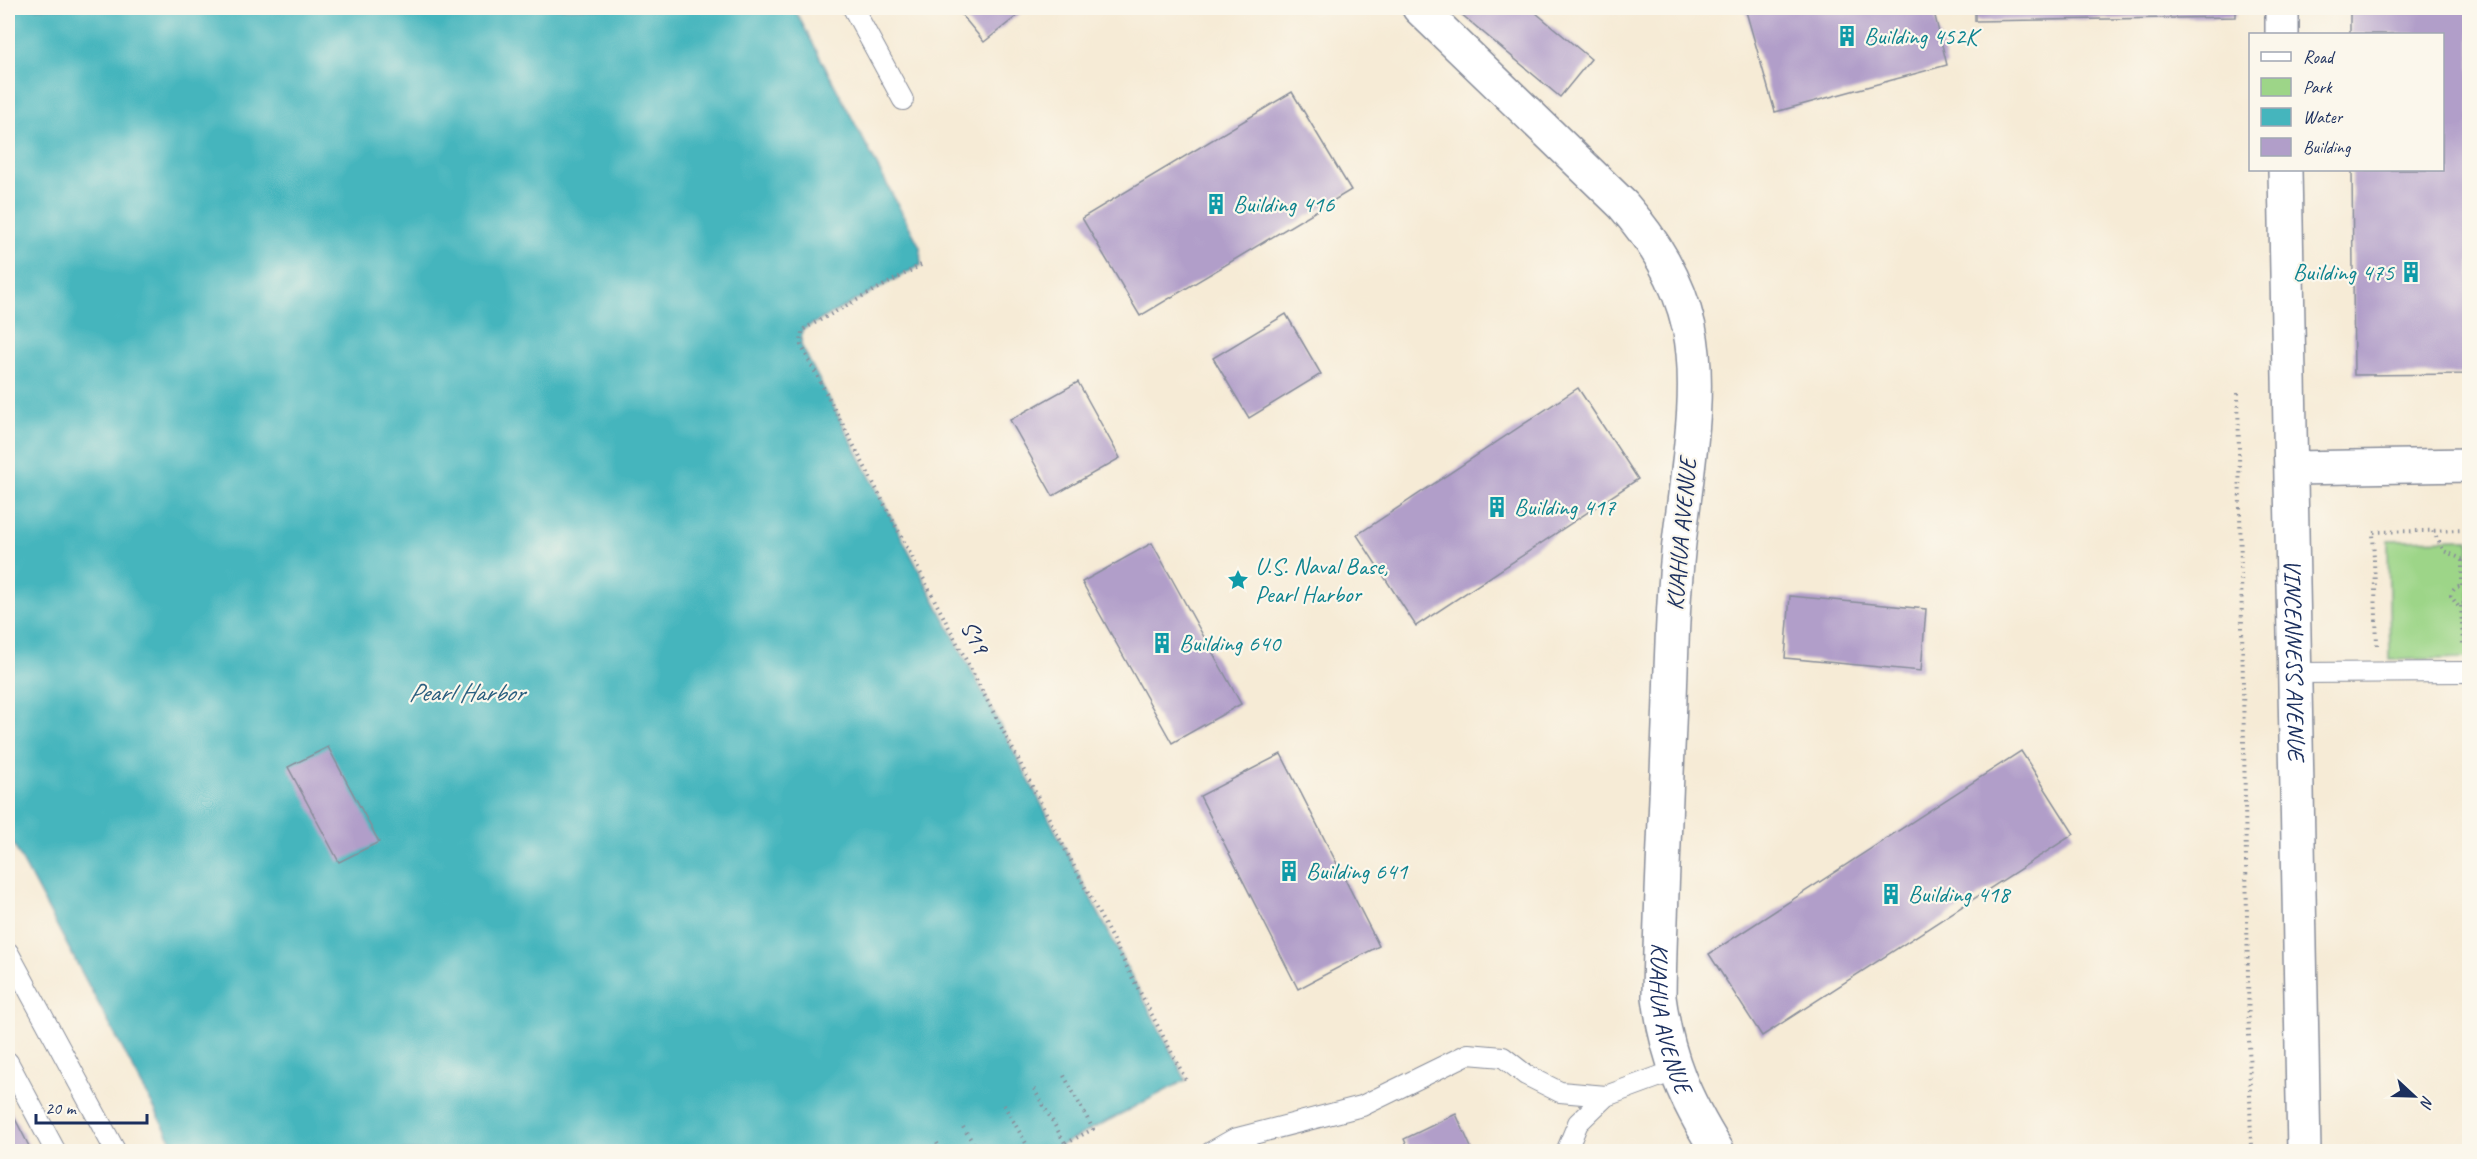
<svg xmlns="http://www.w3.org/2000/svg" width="2477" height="1159" font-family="Caveat,sans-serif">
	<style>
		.green { fill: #9dd588; stroke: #5c8273; stroke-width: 1.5 }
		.water { fill: #45b5bd; stroke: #30728e; stroke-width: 1.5 }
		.building { fill: #b19ec9 }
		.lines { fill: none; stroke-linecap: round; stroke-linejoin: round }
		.service-casing { stroke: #888d9a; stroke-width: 22 }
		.minor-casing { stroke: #888d9a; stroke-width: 36 }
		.path { stroke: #888d9a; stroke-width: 4; stroke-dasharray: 1.5 4.5; stroke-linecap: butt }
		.service { stroke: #fff; stroke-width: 20 }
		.minor { stroke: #fff; stroke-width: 33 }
		.labels { text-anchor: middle; stroke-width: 4.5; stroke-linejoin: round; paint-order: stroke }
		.culture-label { font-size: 24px; fill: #0d838f; stroke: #fbf7ec; text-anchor: start }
		.street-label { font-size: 24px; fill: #1b2f5e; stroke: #fbf7ec }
		.water-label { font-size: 26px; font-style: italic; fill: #2a5e7f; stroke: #fbf7ec }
	</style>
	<rect width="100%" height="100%" fill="#fbf7ec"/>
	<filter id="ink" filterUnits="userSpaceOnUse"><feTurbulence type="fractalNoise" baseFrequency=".0167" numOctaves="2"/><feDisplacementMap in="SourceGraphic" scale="12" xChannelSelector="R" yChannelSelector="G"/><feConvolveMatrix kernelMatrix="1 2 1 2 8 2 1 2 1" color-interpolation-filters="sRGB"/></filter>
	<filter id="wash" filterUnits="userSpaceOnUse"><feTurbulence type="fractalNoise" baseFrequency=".008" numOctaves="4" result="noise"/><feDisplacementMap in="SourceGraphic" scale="24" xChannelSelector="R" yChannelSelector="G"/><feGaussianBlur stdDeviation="1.35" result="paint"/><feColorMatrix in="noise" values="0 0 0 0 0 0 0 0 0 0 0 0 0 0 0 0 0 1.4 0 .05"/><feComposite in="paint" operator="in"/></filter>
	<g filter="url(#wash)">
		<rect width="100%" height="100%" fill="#f6ebd6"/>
		<path class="green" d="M2469,539V658L2390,660L2388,540Z"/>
		<path class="water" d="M8,8H794L920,247L921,265L802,330L801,345L1186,1080L1050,1151H177L8,834Z"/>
		<g id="blocks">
			<g class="building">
				<path d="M956,8H1027L984,42Z"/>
				<path d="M1454,8H1530L1591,59L1560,97Z"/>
				<path d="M1745,8H1933L1947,65L1775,112Z"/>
				<path d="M1975,8H2236V17L1975,21Z"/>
				<path d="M2350,8H2470V374L2354,375L2352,170H2442V34H2350Z"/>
				<path d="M1292,92L1351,190L1140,316L1082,218Z"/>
				<path d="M1286,314L1321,374L1249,418L1213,358Z"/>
				<path d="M1078,382L1120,458L1053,496L1010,420Z"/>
				<path d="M1578,388L1638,479L1416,626L1357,535Z"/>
				<path d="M1152,543L1241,704L1172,743L1082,582Z"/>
				<path d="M1790,596L1926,609L1921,671L1785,658Z"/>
				<path d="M328,747L379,842L339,862L288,767Z"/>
				<path d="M2021,751L2074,834L1762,1036L1709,954Z"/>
				<path d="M1281,754L1379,946L1298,989L1200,796Z"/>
				<path d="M8,1105L32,1152H8Z"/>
				<path d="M1456,1114L1473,1152H1410L1404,1139Z"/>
			</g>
		</g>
	</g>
	<g filter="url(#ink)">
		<use href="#blocks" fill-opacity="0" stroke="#888d9a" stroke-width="1.5"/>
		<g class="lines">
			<defs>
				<g id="service">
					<path d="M853,8L903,100"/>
					<path d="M2296,673L2470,672"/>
					<path d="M8,952L116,1152"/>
					<path d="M8,1062L56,1152"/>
					<path d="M1211,1152L1234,1139L1362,1106L1468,1054L1503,1057L1526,1075L1560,1092L1606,1096"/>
					<path d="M1566,1152L1578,1123L1606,1096L1674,1071"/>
				</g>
				<g id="minor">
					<path id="s1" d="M1419,8L1623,205C1654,241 1678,279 1689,327C1705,400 1681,500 1676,575C1671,632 1671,690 1668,748C1665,831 1660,914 1659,997C1667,1059 1685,1099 1718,1152"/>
					<path d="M2282,8V34"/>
					<path id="s2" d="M2285,170L2304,1152"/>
					<path d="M2293,468L2470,465"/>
				</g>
			</defs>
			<use href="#service" class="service-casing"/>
			<use href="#minor" class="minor-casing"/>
			<g class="path">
				<path d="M921,265L802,330L801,345L1186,1080"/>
				<path d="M2238,393L2251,1152"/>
				<path d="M2433,531L2444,551L2462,559L2470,557"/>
				<path d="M2462,586V559"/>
				<path d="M2470,591L2465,587C2458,585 2452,589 2451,596L2458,606L2470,601"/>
				<path d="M2461,606L2463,645"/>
				<path d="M2377,645L2373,532L2470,530"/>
				<path d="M1034,1089L1065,1143"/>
				<path d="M1004,1105L1031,1152"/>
				<path d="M963,1127L979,1152"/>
				<path d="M937,1143L942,1152"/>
				<path d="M1050,1152L1093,1129L1062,1072"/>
			</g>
			<use href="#service" class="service"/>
			<use href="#minor" class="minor"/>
		</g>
	</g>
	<defs>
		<symbol id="building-bare" viewBox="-9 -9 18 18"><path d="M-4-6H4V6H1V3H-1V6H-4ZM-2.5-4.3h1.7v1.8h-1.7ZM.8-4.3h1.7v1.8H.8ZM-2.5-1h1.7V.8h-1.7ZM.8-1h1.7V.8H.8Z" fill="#0f9aa8" stroke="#fbf7ec" stroke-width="2.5" paint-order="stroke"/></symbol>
		<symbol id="sight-bare" viewBox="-9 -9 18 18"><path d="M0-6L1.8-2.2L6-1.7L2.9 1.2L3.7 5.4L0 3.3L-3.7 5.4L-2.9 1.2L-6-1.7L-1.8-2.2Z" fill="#0f9aa8" stroke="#fbf7ec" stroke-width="2.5" paint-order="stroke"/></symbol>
	</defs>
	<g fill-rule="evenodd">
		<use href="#building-bare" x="1832" y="21" width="30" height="30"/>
		<use href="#building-bare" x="1201" y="189" width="30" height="30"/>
		<use href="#building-bare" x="2396" y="257" width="30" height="30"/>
		<use href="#building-bare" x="1482" y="492" width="30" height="30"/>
		<use href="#sight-bare" x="1223" y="565" width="30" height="30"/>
		<use href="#building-bare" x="1147" y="628" width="30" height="30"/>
		<use href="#building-bare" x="1274" y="856" width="30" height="30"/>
		<use href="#building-bare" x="1876" y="879" width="30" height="30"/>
	</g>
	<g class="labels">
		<g class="culture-label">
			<text x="1864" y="44">Building 452K</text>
			<text x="1233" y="212">Building 416</text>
			<text x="2394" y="280" text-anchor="end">Building 475</text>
			<text x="1514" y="515">Building 417</text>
			<text x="1255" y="574">U.S. Naval Base,<tspan x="1255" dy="28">Pearl Harbor</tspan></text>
			<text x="1179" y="651">Building 640</text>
			<text x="1306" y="879">Building 641</text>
			<text x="1908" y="902">Building 418</text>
		</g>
		<g class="street-label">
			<text transform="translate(1681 534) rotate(-85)" y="8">KUAHUA AVENUE</text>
			<text transform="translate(975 637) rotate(62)" y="8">S19</text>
			<text dy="8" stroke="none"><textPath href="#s2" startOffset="490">VINCENNESS AVENUE</textPath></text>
			<text dy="8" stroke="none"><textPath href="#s1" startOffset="1118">KUAHUA AVENUE</textPath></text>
		</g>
		<g class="water-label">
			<text x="466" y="701">Pearl Harbor</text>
		</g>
	</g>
	<rect width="2477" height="1159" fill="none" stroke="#fbf7ec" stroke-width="30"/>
	<rect x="2249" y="33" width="195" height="138" fill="#fbf7ec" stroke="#a1a7b3" stroke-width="1.5"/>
	<rect x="2261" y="52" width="30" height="9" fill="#ffffff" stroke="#a1a7b3" stroke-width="1.5"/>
	<text x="2303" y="63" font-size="18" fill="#1b2f5e">Road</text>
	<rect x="2261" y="78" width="30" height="18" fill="#9dd588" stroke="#a1a7b3" stroke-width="1.5"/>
	<text x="2303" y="93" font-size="18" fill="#1b2f5e">Park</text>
	<rect x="2261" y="108" width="30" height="18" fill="#45b5bd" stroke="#a1a7b3" stroke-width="1.5"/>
	<text x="2303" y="123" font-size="18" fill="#1b2f5e">Water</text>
	<rect x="2261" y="138" width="30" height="18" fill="#b19ec9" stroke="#a1a7b3" stroke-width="1.5"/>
	<text x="2303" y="153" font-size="18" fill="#1b2f5e">Building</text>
	<g transform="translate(2414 1096) rotate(112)" stroke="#fbf7ec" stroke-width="4.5" paint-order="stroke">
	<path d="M0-4.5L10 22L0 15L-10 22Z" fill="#1b2f5e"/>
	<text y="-9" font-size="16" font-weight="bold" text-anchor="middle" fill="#1b2f5e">N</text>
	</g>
	<path d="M36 1114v9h111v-9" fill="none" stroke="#1b2f5e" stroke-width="3"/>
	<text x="45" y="1114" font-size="18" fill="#1b2f5e" stroke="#fbf7ec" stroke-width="4.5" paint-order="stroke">20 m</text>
</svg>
